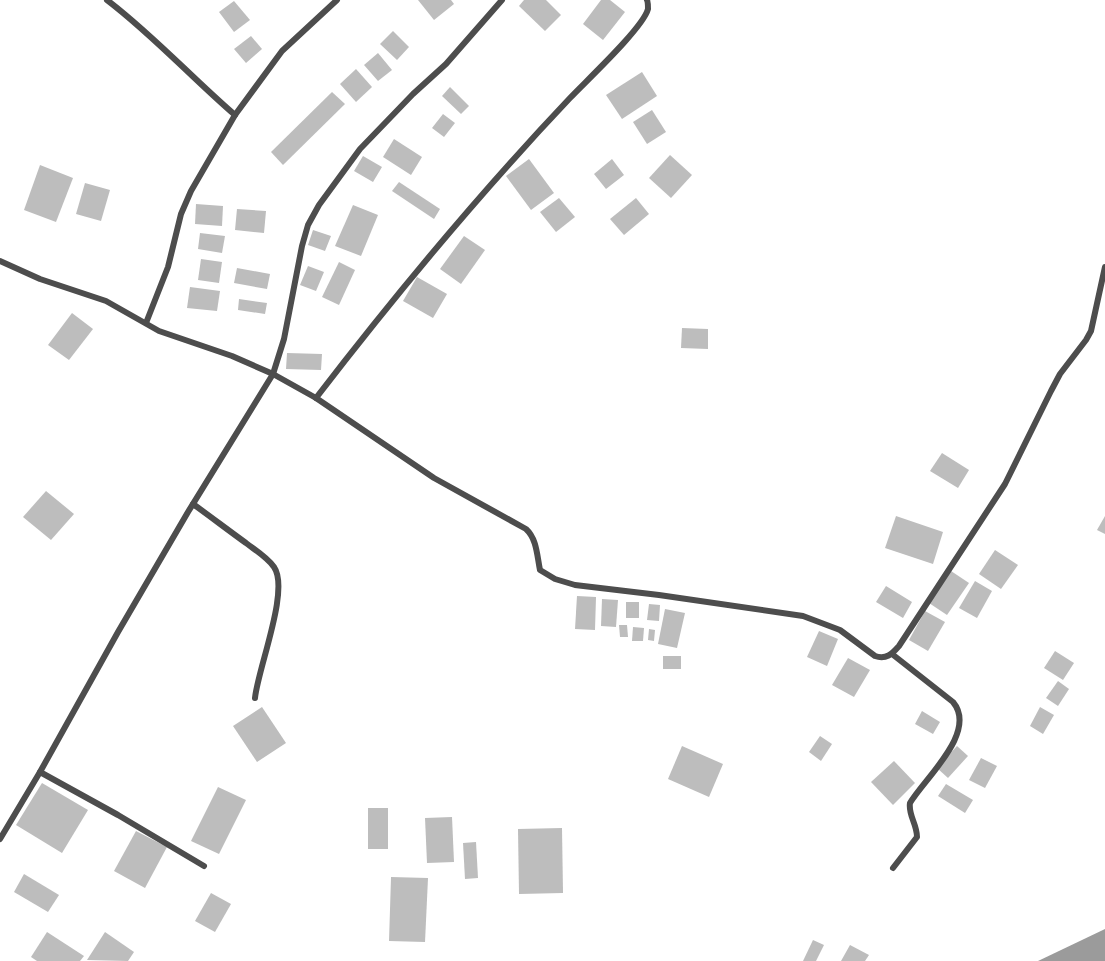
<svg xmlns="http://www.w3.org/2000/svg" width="1105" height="961" font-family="Manrope,sans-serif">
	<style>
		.water { fill: #9b9b9b }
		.building { fill: #bdbdbd }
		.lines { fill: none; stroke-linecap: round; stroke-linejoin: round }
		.street { stroke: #4d4d4d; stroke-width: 6 }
	</style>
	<rect width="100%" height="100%" fill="#fff"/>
	<path class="water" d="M1105,929V961H1038Z"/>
	<g class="building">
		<path d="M418,0H451L454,4L434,20Z"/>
		<path d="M524,0H546L561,15L545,31L519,6Z"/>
		<path d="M601,0H610L625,12L603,40L583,24Z"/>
		<path d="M234,1L250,20L234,32L219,12Z"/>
		<path d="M393,31L409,47L397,60L380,44Z"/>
		<path d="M251,36L262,49L246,63L234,49Z"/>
		<path d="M378,53L392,70L378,81L364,65Z"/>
		<path d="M356,69L372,87L356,102L340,84Z"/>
		<path d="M642,72L657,96L622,119L606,95Z"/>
		<path d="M450,87L469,106L461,114L442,96Z"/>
		<path d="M332,92L345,104L283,165L271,152Z"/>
		<path d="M652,110L666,132L647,144L633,122Z"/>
		<path d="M443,114L455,123L444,137L432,128Z"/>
		<path d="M394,139L422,157L411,175L383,157Z"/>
		<path d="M670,155L692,175L671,198L649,178Z"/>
		<path d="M363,156L382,167L373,182L354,171Z"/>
		<path d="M529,159L554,193L531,210L506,176Z"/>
		<path d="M612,159L624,175L606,189L594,174Z"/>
		<path d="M40,165L73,178L56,222L24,210Z"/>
		<path d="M399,182L440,209L434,219L392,191Z"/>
		<path d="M85,183L110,190L101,221L76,214Z"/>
		<path d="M559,198L575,217L556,232L540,212Z"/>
		<path d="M636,198L649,214L624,235L610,219Z"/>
		<path d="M196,204L223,206L222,226L195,224Z"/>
		<path d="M353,205L378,215L361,256L335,246Z"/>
		<path d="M237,209L266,211L264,233L235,230Z"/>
		<path d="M313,230L331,236L325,251L308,245Z"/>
		<path d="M200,233L225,236L222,253L198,249Z"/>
		<path d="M464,236L485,250L461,284L440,269Z"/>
		<path d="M201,259L222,262L219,283L198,280Z"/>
		<path d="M339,262L355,270L339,305L322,297Z"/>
		<path d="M308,266L324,272L316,291L300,285Z"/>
		<path d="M237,268L270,274L267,289L234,283Z"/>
		<path d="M417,277L447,294L433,318L403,301Z"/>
		<path d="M190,287L220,291L217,311L187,308Z"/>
		<path d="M239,299L267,303L265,314L238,310Z"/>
		<path d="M72,313L93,329L69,360L48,345Z"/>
		<path d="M682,328L708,329V349L681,348Z"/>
		<path d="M287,353L322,354L321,370L286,369Z"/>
		<path d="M942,453L969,470L958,488L930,471Z"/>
		<path d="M46,491L74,514L51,540L23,517Z"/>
		<path d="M896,516L943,532L933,564L885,548Z"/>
		<path d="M1105,516V534L1097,530Z"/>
		<path d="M995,550L1018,565L1001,589L979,574Z"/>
		<path d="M951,571L969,583L947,615L929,603Z"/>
		<path d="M975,581L992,591L977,618L959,608Z"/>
		<path d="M886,586L912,602L903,618L876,602Z"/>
		<path d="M577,596L596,597L595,630L575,629Z"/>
		<path d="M602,599L618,600L616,627L601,626Z"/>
		<rect x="626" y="602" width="13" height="16"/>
		<path d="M649,604L660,605L659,621L647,620Z"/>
		<path d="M665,609L685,613L677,648L658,644Z"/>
		<path d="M925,611L945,622L928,651L909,640Z"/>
		<path d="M619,625H627L628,637H620Z"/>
		<path d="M633,627L644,628L643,641H632Z"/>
		<path d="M649,629L655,630L654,641L648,640Z"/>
		<path d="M819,631L838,639L827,666L807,657Z"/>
		<path d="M1055,651L1074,663L1063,680L1044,668Z"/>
		<rect x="663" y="656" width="18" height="13"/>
		<path d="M848,658L870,670L854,697L832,685Z"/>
		<path d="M1058,681L1069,689L1058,706L1046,698Z"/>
		<path d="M262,707L286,743L257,762L233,726Z"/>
		<path d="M1040,707L1054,715L1043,734L1030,726Z"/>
		<path d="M922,711L940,722L933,734L915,724Z"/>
		<path d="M820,736L832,744L821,761L809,752Z"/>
		<path d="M682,746L723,764L709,797L668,779Z"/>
		<path d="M957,746L968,756L948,778L937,768Z"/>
		<path d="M981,758L997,766L985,788L969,780Z"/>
		<path d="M894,761L915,783L893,805L871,782Z"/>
		<path d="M42,783L88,810L62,853L16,825Z"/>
		<path d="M946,784L973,800L965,813L938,796Z"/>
		<path d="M218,787L246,800L219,854L191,841Z"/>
		<rect x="368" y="808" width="20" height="41"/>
		<path d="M452,817L454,862L427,863L425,818Z"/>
		<path d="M562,828L563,893L519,894L518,829Z"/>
		<path d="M136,831L167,847L145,888L114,871Z"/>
		<path d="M476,842L478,878L465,879L463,843Z"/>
		<path d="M24,874L59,895L48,912L14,892Z"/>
		<path d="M391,877L428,878L425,942L389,941Z"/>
		<path d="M211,893L231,904L215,932L195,921Z"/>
		<path d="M47,932L84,956L80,961H37L31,957Z"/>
		<path d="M105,932L134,952L128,961L87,960Z"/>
		<path d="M813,940L824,945L816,961H803Z"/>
		<path d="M850,945L869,955L865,961H841Z"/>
	</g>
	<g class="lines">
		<g class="street">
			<path d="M107,0C153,35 191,77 235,115"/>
			<path d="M0,261L40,279L106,301L159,331L232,356L273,374L316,398L434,478L526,529C537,539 537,556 540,570L555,579L575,585L659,595L803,616L840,630L875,656C886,660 892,654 899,646L1005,484L1051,391L1060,374L1086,340L1091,331L1105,267"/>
			<path d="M146,323L168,267L181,214L191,191L235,115L282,51L337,0"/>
			<path d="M316,398C396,294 480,193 570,98C586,81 643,28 648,9C648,7 648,2 647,0"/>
			<path d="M193,504C211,517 228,530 246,543C255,550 267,557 274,567C290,590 258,668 255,698"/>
			<path d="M892,654L953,702C978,732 925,778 910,803C908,815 917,824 917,837L893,868"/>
			<path d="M40,772L118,815L204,866"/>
			<path d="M0,839L40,772L118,632L188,512L273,374L284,339L302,246L308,225L319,205L360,149L413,94L446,64L502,0"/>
		</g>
	</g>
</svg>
